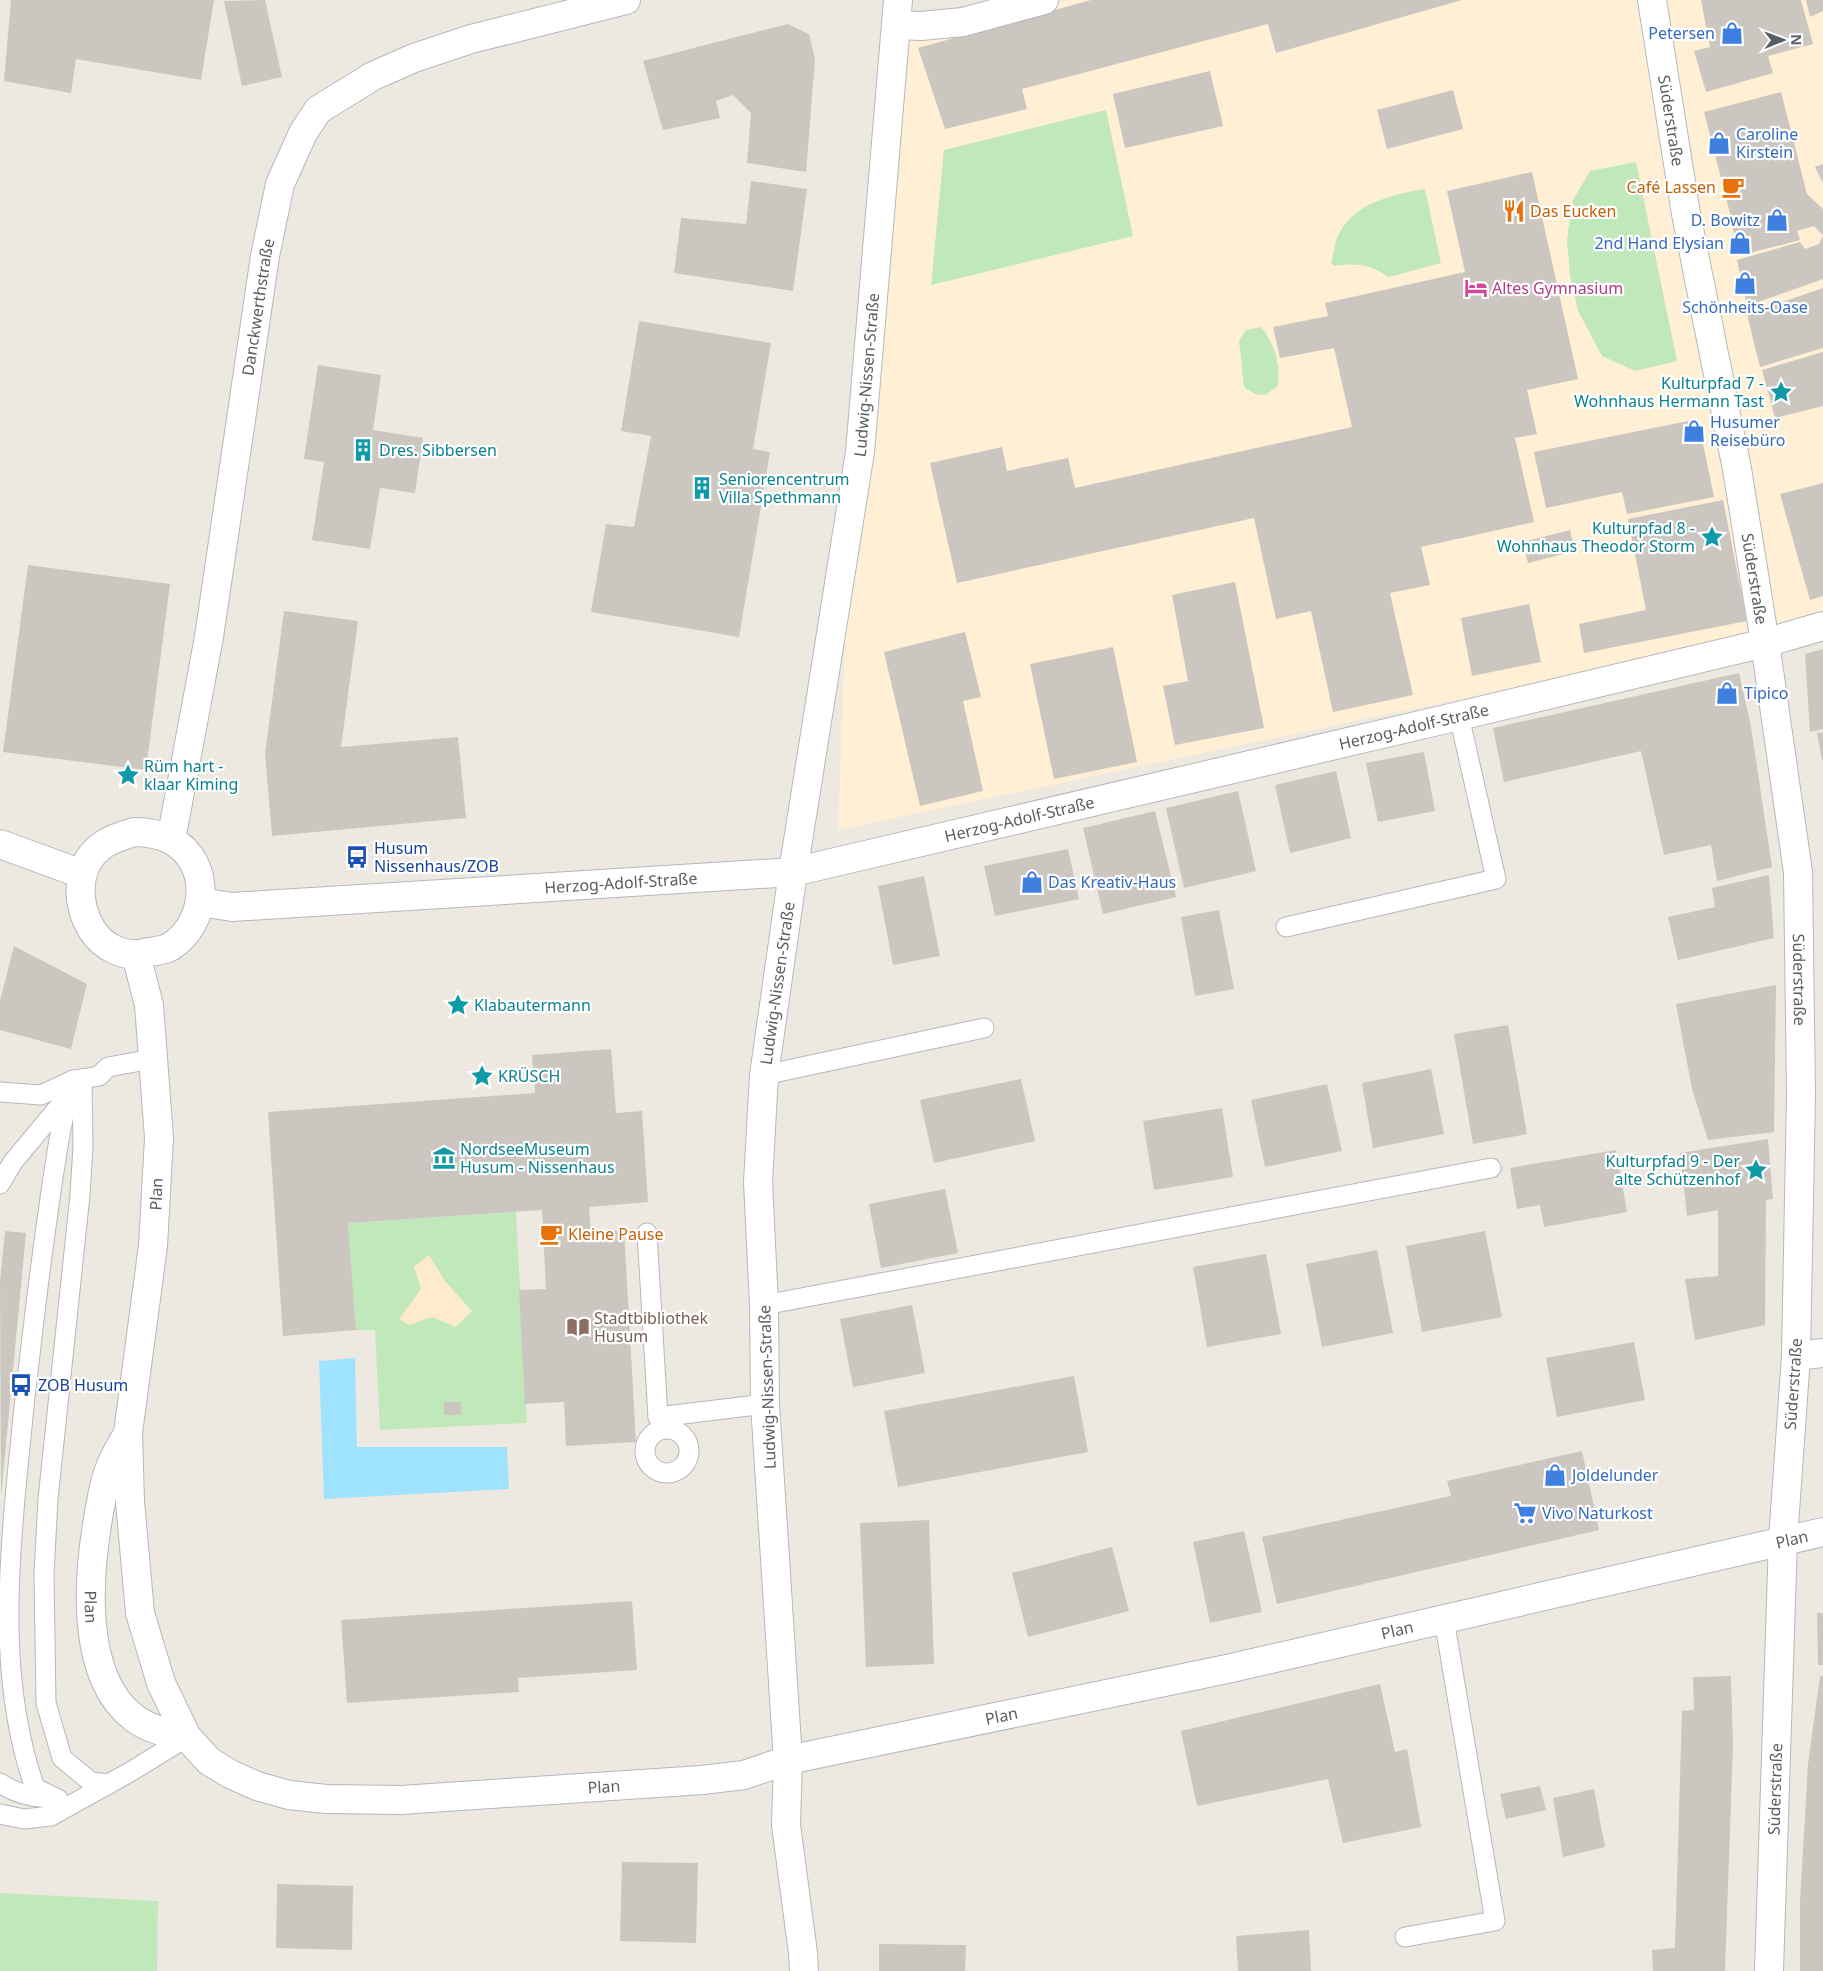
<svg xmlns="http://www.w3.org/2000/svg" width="1823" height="1971" font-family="'Noto Sans',sans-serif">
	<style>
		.commercial { fill: #ffefd4 }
		.green { fill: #c1e8ba }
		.sand { fill: #fdebcc }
		.water { fill: #9fe3ff }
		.building { fill: #cbc6bf }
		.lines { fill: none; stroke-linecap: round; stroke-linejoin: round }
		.service-casing { stroke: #b4b8bd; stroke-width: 21 }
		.minor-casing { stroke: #b4b8bd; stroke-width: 30 }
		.secondary-casing { stroke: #b2b8bd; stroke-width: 30 }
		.service { stroke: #fff; stroke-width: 19 }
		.minor { stroke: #fff; stroke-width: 28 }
		.secondary { stroke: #fff; stroke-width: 28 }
		.labels { text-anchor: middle; stroke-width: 4.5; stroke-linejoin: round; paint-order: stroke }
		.shop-label { font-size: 16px; fill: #366cbe; stroke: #fff; text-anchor: start }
		.street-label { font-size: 16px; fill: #595f63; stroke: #fff }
		.food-label { font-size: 16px; fill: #c56008; stroke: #fff; text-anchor: start }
		.hotel-label { font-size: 16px; fill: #b23c85; stroke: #fff; text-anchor: start }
		.culture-label { font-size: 16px; fill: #0d838f; stroke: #fff; text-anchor: start }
		.transit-label { font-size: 16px; fill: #164399; stroke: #fff; text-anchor: start }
		.education-label { font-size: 16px; fill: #785e54; stroke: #fff; text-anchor: start }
	</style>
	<rect width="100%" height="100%" fill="#eee9e0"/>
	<path class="commercial" d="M1067,0H1823V616L1758,636L838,830L846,608L904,35L963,29Z"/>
	<g class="green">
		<path d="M1106,110L1133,236L931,285L944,150Z"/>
		<path d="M1636,162L1677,361L1635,371L1602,356L1578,311L1570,276L1567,240L1572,202L1590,171Z"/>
		<path d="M1425,189L1441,263L1389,277C1368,264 1358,263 1334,266L1331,262C1334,253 1335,240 1340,232C1356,202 1395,194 1425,189Z"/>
		<path d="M1261,327C1274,342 1281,366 1278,386L1265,395L1255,394L1244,387L1239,341L1246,330Z"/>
		<path d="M516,1212L527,1423L380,1430L375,1330H356L348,1223Z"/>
		<path d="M0,1893L158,1901L157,1971H0Z"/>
	</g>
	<path class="sand" d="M429,1255L445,1281L472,1311L456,1327L432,1317L408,1325L399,1319L421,1289L414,1267Z"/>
	<path class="water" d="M355,1358L357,1447H507L509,1489L324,1499L319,1361Z"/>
	<g class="building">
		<path d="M11,0H214L201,80L76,59L71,93L4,81Z"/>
		<path d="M265,0L282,77L242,86L224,1Z"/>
		<path d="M1091,0H1462L1276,53L1268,24L1022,89L1027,109L945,129L918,48Z"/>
		<path d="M1701,0H1801L1813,44L1768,56L1773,73L1706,92L1694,51L1710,47Z"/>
		<path d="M1806,0H1823V11L1810,17Z"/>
		<path d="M788,24L809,34L815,59L806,172L747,163L751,113L733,95L716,101L720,118L663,130L643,61Z"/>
		<path d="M1210,71L1223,126L1125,148L1113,94Z"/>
		<path d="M1453,90L1463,129L1387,149L1377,110Z"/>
		<path d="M1781,92L1807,194L1823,209V235L1814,226L1797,231L1800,240L1738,256L1730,213L1704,112Z"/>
		<path d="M1823,164V183L1815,167Z"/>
		<path d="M1532,172L1578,379L1527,390L1537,434L1515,438L1534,522L1421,547L1430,585L1390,593L1413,695L1333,712L1311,611L1276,619L1254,518L957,583L930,463L1002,447L1007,471L1068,458L1075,488L1352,427L1334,348L1280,358L1273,327L1328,316L1325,303L1465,272L1447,191Z"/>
		<path d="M751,181L807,189L793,291L674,273L681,218L746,224Z"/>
		<path d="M1823,236V279L1747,306L1737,260L1800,242L1805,249L1819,244Z"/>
		<path d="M1823,288V348L1760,367L1747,314Z"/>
		<path d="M639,321L771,343L753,449L770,452L739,637L591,612L606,524L634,527L651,436L621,431Z"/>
		<path d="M1823,352V406L1775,418L1762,370Z"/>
		<path d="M318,365L381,375L373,430L423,438L415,493L380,488L370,549L312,540L324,462L304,459Z"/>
		<path d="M1698,419L1714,497L1627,514L1622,492L1546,508L1534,452Z"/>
		<path d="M1823,483V596L1810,600L1780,494Z"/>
		<path d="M1723,500L1747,621L1584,653L1579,624L1646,610L1628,519Z"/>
		<path d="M1570,530L1575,551L1528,563L1523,542Z"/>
		<path d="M28,565L170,584L146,770L3,752Z"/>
		<path d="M1235,582L1264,728L1175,745L1163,686L1188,681L1172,595Z"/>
		<path d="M1529,604L1541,662L1472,676L1461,618Z"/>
		<path d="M284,611L358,621L341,747L458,737L466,818L272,836L265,754Z"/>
		<path d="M965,632L981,697L963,701L983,791L920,806L884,652Z"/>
		<path d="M1113,647L1137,762L1054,779L1030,664Z"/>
		<path d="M1823,649V729L1810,732L1805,654Z"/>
		<path d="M1739,673L1751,727L1772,867L1717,881L1711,845L1664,855L1641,751L1504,782L1493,728Z"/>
		<path d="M1823,732V760H1822L1817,733Z"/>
		<path d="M1424,752L1435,811L1378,822L1366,763Z"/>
		<path d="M1336,771L1351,838L1290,853L1275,785Z"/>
		<path d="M1238,791L1256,871L1184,888L1166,808Z"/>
		<path d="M1155,811L1176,897L1103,914L1083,828Z"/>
		<path d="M1068,849L1079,899L995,916L984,866Z"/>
		<path d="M1769,875L1774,938L1678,960L1668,917L1715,907L1712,888Z"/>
		<path d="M924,876L940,956L893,965L878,886Z"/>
		<path d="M1219,910L1234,989L1195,996L1181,917Z"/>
		<path d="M14,946L87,984L71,1049L0,1030V1001Z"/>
		<path d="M1776,985L1774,1132L1708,1140L1692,1089L1676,1004Z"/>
		<path d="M1508,1025L1527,1134L1473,1144L1454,1034Z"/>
		<path d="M611,1049L616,1113L642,1111L648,1202L589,1207L591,1233L624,1230L636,1442L566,1446L564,1402L525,1404L519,1290L546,1289L542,1210L348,1223L356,1330L283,1336L268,1112L535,1093L532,1055Z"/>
		<path d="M1431,1069L1444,1134L1373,1148L1362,1083Z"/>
		<path d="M1021,1079L1035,1141L934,1163L920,1100Z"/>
		<path d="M1327,1084L1342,1151L1265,1167L1251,1100Z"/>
		<path d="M1222,1108L1233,1177L1154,1190L1143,1121Z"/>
		<path d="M1768,1139L1773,1199L1766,1200L1765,1325L1695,1340L1685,1279L1718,1276V1210L1687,1216L1680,1153Z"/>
		<path d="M1616,1150L1627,1212L1544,1227L1540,1205L1517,1209L1510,1168Z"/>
		<path d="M945,1189L958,1253L881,1268L869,1204Z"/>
		<path d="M5,1231L26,1233L1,1497L0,1281Z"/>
		<path d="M1485,1231L1502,1317L1422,1332L1406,1246Z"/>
		<path d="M1377,1250L1393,1333L1322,1347L1306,1264Z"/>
		<path d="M1266,1254L1281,1334L1207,1347L1193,1267Z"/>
		<path d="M912,1305L925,1373L853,1387L840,1319Z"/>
		<path d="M1634,1342L1645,1400L1557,1417L1546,1358Z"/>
		<path d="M1074,1376L1088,1452L898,1487L884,1411Z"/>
		<rect x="444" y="1402" width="17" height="13"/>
		<path d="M1582,1451L1599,1530L1277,1604L1262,1537L1451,1496L1447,1481Z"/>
		<path d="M929,1520L934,1664L866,1667L860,1523Z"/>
		<path d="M1244,1531L1262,1612L1210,1623L1193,1542Z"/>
		<path d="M1112,1547L1129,1611L1028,1637L1012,1573Z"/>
		<path d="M632,1601L637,1670L518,1678L519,1692L347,1703L341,1620Z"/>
		<path d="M1817,1613H1823V1665H1818Z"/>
		<path d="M1731,1676L1733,1747L1725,1971H1653L1652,1950L1675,1948L1682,1711L1694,1710L1693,1677Z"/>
		<path d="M1820,1676H1823V1971H1800V1902L1808,1764Z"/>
		<path d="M1380,1684L1395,1752L1407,1749L1421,1827L1343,1843L1328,1779L1197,1806L1181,1731Z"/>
		<path d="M1540,1786L1546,1810L1506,1819L1500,1794Z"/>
		<path d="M1594,1789L1605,1847L1563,1857L1553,1798Z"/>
		<path d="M622,1862L698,1863L696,1943L620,1941Z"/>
		<path d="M277,1884L353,1886L352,1950L276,1948Z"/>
		<path d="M1309,1930L1311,1971H1238L1236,1936Z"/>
		<path d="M879,1944L966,1945L965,1971H879Z"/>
	</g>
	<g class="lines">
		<defs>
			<g id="service">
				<path d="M1286,927L1496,879L1459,716"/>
				<path d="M764,1075L984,1028"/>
				<path d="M82,1079L83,1146L80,1195L48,1499L44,1574L46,1703L62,1758L91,1782L109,1784"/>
				<path d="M0,1092L41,1095L73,1080L83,1079"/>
				<path d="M0,1184L13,1162L82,1079L99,1076L108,1067L152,1059"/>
				<path d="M647,1233L658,1417"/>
				<path d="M764,1305L1491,1168"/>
				<path d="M663,1427L658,1417L765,1404"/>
				<circle cx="667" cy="1451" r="22"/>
				<path d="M0,1783C14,1793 31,1797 48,1798"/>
				<path d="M58,1799L35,1788C0,1689 7,1580 17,1477C22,1422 28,1367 35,1312C40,1269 46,1227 52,1184C57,1154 60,1125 69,1096"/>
				<path d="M0,1814L24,1819L51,1816L130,1772L187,1737"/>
				<path d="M1405,1937L1495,1921L1444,1619"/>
			</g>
			<g id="minor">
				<path id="s1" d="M1652,0L1686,214L1737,469L1765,643L1798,872L1801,1094L1796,1356L1783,1540"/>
				<path d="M896,25L921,26L963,22L1044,0"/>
				<path id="s2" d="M171,840L209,637L265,256L280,184L303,133L318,110L373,76L414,58L471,39L626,0"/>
				<path id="s3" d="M201,902L232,907L793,872L1459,716L1765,643L1823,626"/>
				<path d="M1796,1356L1823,1353"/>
				<path id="s4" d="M804,1971L803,1953L786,1825L788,1760L765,1404L764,1305L758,1182L764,1075L793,872L860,452L898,0"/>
			</g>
			<g id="secondary">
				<path d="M134,832C146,832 159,834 171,840C213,863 208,923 170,947C163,951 152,951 144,953C124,958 103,947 92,930C75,902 75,862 106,843C114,838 125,835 134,832Z"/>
				<path d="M0,844L82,874"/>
				<path id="s5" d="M136,955L149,1005L159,1138L153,1246L128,1433L130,1502L140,1613L161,1683L187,1737L209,1761L230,1774L257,1786L289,1795L326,1799L401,1800L702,1780L744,1775L788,1760L1227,1669L1823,1532"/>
				<path id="s6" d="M127,1435C121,1445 115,1455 111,1465C104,1480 102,1497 99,1513C88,1574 79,1676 134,1718C150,1730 168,1733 187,1737"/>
				<path id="s7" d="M1769,1971L1783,1540"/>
			</g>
		</defs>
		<use href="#service" class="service-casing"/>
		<use href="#minor" class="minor-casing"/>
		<use href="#secondary" class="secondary-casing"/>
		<use href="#service" class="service"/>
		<use href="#minor" class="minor"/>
		<use href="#secondary" class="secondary"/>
	</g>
	<defs>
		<symbol id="shop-bare" viewBox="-9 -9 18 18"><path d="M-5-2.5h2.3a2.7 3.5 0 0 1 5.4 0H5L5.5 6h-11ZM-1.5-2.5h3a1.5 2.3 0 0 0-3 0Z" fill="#3f7fe0" stroke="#fff" stroke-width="2.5" paint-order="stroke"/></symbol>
		<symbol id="cafe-bare" viewBox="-9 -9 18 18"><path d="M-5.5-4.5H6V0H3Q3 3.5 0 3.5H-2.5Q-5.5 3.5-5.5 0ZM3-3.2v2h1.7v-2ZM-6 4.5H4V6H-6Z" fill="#e8710a" stroke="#fff" stroke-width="2.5" paint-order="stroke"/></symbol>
		<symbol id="restaurant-bare" viewBox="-9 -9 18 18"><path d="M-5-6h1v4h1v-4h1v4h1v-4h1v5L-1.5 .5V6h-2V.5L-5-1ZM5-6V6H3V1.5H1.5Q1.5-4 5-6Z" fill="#e8710a" stroke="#fff" stroke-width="2.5" paint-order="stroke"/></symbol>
		<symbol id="hotel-bare" viewBox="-9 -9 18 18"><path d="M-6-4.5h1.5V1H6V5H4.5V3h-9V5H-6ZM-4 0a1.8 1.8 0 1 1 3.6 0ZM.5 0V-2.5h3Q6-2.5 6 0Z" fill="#d1479c" stroke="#fff" stroke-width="2.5" paint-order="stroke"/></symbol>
		<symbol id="sight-bare" viewBox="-9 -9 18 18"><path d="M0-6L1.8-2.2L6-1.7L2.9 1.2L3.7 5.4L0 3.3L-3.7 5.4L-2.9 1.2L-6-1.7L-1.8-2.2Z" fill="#0f9aa8" stroke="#fff" stroke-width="2.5" paint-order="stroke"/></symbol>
		<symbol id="building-bare" viewBox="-9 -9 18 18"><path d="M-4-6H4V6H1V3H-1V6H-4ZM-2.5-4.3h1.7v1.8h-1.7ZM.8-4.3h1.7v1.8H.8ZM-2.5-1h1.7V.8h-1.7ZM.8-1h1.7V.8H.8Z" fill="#0f9aa8" stroke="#fff" stroke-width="2.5" paint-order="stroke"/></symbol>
		<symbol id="bus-bare" viewBox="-9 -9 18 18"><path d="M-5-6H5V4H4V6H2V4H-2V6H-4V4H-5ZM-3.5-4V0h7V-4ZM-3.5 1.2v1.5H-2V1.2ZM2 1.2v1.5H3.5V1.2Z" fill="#1a4fb4" stroke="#fff" stroke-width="2.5" paint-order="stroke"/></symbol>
		<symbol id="museum-bare" viewBox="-9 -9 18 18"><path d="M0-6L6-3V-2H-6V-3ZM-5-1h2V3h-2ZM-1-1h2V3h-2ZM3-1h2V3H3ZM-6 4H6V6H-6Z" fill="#0f9aa8" stroke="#fff" stroke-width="2.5" paint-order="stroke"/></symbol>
		<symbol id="library-bare" viewBox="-9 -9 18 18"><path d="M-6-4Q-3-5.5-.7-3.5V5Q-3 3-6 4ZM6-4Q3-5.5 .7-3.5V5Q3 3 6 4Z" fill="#8d6e63" stroke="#fff" stroke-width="2.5" paint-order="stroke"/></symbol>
		<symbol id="supermarket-bare" viewBox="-9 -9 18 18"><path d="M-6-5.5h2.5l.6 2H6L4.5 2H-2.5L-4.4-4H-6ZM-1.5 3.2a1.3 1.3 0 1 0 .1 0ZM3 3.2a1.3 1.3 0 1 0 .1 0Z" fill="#3f7fe0" stroke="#fff" stroke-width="2.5" paint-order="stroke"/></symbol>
	</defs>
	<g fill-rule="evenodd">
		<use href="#shop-bare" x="1716" y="17" width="32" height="32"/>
		<use href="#shop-bare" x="1703" y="127" width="32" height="32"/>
		<use href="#cafe-bare" x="1717" y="171" width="32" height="32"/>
		<use href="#restaurant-bare" x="1498" y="195" width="32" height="32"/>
		<use href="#shop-bare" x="1761" y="204" width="32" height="32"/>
		<use href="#shop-bare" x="1724" y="227" width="32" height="32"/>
		<use href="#shop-bare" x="1729" y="267" width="32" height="32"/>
		<use href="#hotel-bare" x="1460" y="272" width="32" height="32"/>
		<use href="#sight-bare" x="1765" y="376" width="32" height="32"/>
		<use href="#shop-bare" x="1678" y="415" width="32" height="32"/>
		<use href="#building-bare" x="347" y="434" width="32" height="32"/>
		<use href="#building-bare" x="686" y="472" width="32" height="32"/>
		<use href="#sight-bare" x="1696" y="521" width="32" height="32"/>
		<use href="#shop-bare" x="1711" y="677" width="32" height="32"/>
		<use href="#sight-bare" x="112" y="759" width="32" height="32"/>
		<use href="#bus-bare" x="341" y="841" width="32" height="32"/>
		<use href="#shop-bare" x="1016" y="866" width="32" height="32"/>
		<use href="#sight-bare" x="442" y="989" width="32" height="32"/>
		<use href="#sight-bare" x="466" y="1060" width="32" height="32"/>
		<use href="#museum-bare" x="428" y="1142" width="32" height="32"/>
		<use href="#sight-bare" x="1740" y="1154" width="32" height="32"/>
		<use href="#cafe-bare" x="535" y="1218" width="32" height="32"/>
		<use href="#library-bare" x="562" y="1311" width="32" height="32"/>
		<use href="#bus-bare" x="5" y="1369" width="32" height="32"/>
		<use href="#shop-bare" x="1539" y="1459" width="32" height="32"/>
		<use href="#supermarket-bare" x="1509" y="1497" width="32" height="32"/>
	</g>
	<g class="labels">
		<g class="shop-label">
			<text x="1715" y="39" text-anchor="end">Petersen</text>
			<text x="1736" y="140">Caroline<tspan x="1736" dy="18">Kirstein</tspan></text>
			<text x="1760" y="226" text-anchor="end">D. Bowitz</text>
			<text x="1724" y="249" text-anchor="end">2nd Hand Elysian</text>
			<text x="1745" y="313" text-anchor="middle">Schönheits-Oase</text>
			<text x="1710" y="428">Husumer<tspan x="1710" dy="18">Reisebüro</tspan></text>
			<text x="1744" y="699">Tipico</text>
			<text x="1048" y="888">Das Kreativ-Haus</text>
			<text x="1572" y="1481">Joldelunder</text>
			<text x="1542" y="1519">Vivo Naturkost</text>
		</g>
		<g class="street-label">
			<text dy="6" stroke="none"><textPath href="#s1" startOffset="122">Süderstraße</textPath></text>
			<text dy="6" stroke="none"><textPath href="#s2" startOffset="540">Danckwerthstraße</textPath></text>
			<text dy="6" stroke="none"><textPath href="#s4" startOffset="1606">Ludwig-Nissen-Straße</textPath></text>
			<text dy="6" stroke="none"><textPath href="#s1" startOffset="588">Süderstraße</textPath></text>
			<text dy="6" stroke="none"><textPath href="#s3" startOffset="1231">Herzog-Adolf-Straße</textPath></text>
			<text dy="6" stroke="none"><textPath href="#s3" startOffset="826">Herzog-Adolf-Straße</textPath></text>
			<text dy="6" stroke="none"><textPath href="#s3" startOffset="421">Herzog-Adolf-Straße</textPath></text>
			<text dy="6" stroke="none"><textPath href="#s1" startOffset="992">Süderstraße</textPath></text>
			<text dy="6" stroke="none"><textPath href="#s4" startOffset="991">Ludwig-Nissen-Straße</textPath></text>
			<text transform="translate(156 1194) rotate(-87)" y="6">Plan</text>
			<text transform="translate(1793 1384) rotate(-86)" y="6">Süderstraße</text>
			<text transform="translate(767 1387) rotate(-92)" y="6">Ludwig-Nissen-Straße</text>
			<text dy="6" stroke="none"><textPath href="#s5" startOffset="2446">Plan</textPath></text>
			<text dy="6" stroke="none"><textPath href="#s6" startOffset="178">Plan</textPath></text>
			<text dy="6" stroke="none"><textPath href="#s5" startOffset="2041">Plan</textPath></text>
			<text dy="6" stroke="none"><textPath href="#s5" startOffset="1636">Plan</textPath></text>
			<text dy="6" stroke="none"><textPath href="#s5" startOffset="1231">Plan</textPath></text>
			<text dy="6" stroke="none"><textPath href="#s7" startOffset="182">Süderstraße</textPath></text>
		</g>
		<g class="food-label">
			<text x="1716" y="193" text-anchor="end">Café Lassen</text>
			<text x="1530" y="217">Das Eucken</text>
			<text x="568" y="1240">Kleine Pause</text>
		</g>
		<g class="hotel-label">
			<text x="1492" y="294">Altes Gymnasium</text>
		</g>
		<g class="culture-label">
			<text x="1764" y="389" text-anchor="end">Kulturpfad 7 -<tspan x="1764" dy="18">Wohnhaus Hermann Tast</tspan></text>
			<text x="379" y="456">Dres. Sibbersen</text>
			<text x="719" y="485">Seniorencentrum<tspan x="719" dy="18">Villa Spethmann</tspan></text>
			<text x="1695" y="534" text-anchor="end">Kulturpfad 8 -<tspan x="1695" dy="18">Wohnhaus Theodor Storm</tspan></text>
			<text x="144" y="772">Rüm hart -<tspan x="144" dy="18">klaar Kiming</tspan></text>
			<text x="474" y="1011">Klabautermann</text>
			<text x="498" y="1082">KRÜSCH</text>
			<text x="460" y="1155">NordseeMuseum<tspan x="460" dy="18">Husum - Nissenhaus</tspan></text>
			<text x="1740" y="1167" text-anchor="end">Kulturpfad 9 - Der<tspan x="1740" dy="18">alte Schützenhof</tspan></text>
		</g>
		<g class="transit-label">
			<text x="374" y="854">Husum<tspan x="374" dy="18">Nissenhaus/ZOB</tspan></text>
			<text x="38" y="1391">ZOB Husum</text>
		</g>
		<g class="education-label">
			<text x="594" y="1324">Stadtbibliothek<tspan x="594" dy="18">Husum</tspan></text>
		</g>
	</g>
	<g transform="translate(1783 40) rotate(89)" stroke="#ffffff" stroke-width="4" paint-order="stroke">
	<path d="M0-4L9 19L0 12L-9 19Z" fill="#595f63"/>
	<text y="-8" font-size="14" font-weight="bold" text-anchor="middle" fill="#595f63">N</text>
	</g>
</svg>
